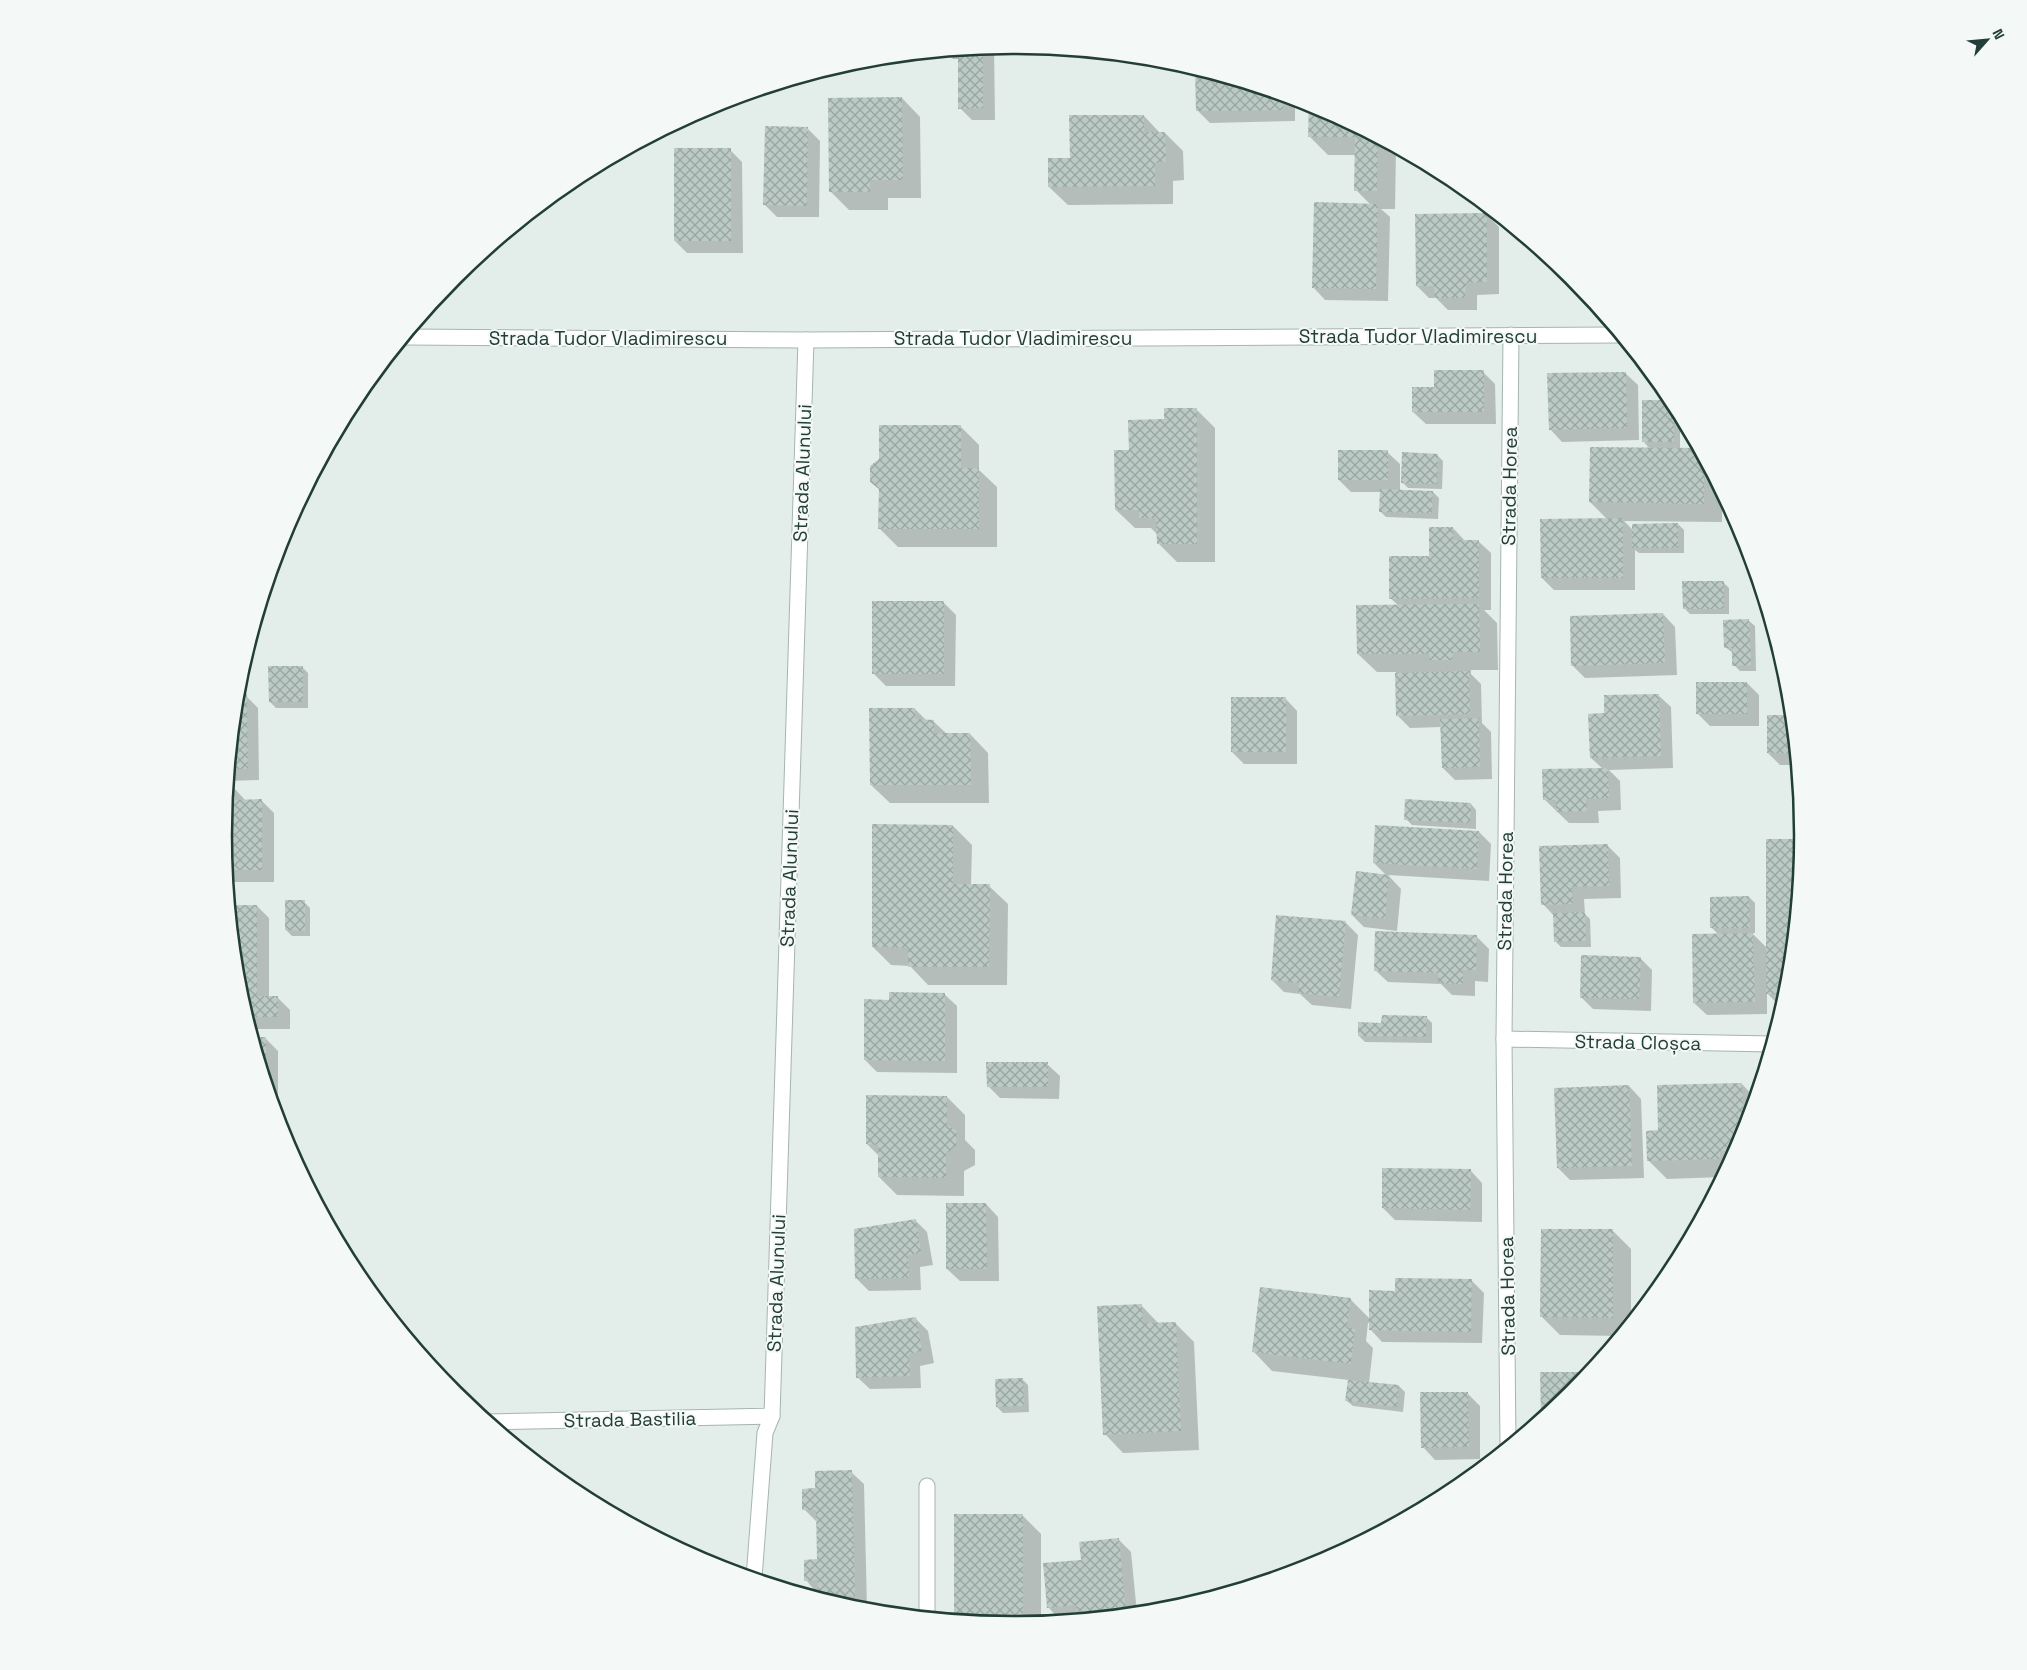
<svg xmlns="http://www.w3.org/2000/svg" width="2027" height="1670" font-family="'Space Grotesk',sans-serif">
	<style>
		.shadow { fill: #0003 }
		.building { fill: url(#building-cross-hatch) }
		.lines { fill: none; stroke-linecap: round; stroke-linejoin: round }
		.service-casing { stroke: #a6b5b0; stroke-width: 17 }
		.minor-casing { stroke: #a6b5b0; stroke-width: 17 }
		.tertiary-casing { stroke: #a6b5b0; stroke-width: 17 }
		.service { stroke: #fff; stroke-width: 15 }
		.minor { stroke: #fff; stroke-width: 15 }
		.tertiary { stroke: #fff; stroke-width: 15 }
		.labels { text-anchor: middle; stroke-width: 4; stroke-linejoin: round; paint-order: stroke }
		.street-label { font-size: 19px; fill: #233e38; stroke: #f4f9f7 }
		.rim { fill: none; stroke: #233e38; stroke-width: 2.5 }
	</style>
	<defs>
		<pattern id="building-cross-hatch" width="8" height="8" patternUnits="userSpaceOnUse" patternTransform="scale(1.25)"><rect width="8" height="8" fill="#bbcac5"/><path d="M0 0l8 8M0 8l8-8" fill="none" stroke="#98a5a1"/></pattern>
	</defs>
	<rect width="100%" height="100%" fill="#e3ede9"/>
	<g class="shadow">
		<path d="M994,47L995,120H972L960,108V59H953L946,52Z"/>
		<path d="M1166,60H1168L1182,65H1170Z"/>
		<path d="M1196,72H1206L1295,99V121L1210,123L1198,111Z"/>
		<path d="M902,98L920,117L921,198H888V210H849L830,191Z"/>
		<path d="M1310,103L1396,148L1395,209H1381L1390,217L1388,301L1325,300L1313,287L1371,205L1356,190V155H1328L1309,136Z"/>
		<path d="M1144,116L1160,133H1165L1183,151L1184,180L1173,181V204L1068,205L1049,187L1071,159Z"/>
		<path d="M807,128L820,141L819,217H777L765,205Z"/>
		<path d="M730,150L742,162L743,253H687L675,241Z"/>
		<path d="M1487,215L1499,227V294L1477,295V310H1448L1436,298H1429L1417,286Z"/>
		<path d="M1576,281L1594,303H1588L1576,291Z"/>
		<path d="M1483,372L1495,384L1496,424H1426L1413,412L1435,388Z"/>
		<path d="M1625,373L1638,385L1639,440L1562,442L1550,429Z"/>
		<path d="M1643,401H1673L1680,413V449L1699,450L1722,493V522L1624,521L1633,530L1678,524L1684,530V553H1639L1635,550V590H1554L1542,578L1608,520L1590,502L1650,449L1643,441Z"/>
		<path d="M1196,409L1215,428V562H1177L1158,543V535L1151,528H1135L1116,510L1130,451L1165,421Z"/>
		<path d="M960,426L979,445V470L997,487V547H898L880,529V490L871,481Z"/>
		<path d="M1387,452L1400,464V491L1433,492L1439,498L1438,519L1386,517L1380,511L1381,492H1351L1339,480Z"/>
		<path d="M1437,455L1443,461L1442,489L1408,488L1402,482Z"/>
		<path d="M1453,528L1465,541H1478L1491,553V610H1484L1497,623L1498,670H1471V674L1481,684L1482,723L1491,732L1492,779L1455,780L1443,768L1442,727L1410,728L1397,715L1396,672H1377L1358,654L1398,605L1390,598L1430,557Z"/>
		<path d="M1723,582L1729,588V614H1690L1684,608Z"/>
		<path d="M943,602L956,615L955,686H886L873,673Z"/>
		<path d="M1663,614L1675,627L1677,675L1585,678L1572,665Z"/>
		<path d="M1749,621L1755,626L1756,671H1740L1734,665L1733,653L1725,647Z"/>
		<path d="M247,652L248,664H244Z"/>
		<path d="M302,667L308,673V708H276L270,702Z"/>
		<path d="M1747,683L1759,695V726H1710L1697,713Z"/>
		<path d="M1658,695L1671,707L1673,768L1609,770L1620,781L1621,810L1598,811L1599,823H1569L1545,800L1603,769L1591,758L1605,714Z"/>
		<path d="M237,696H246L258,708L259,780L229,781Z"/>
		<path d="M1285,698L1297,711V764H1244L1232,752Z"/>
		<path d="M915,709L927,721H933L947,734H970L988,753L989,803H890L871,785Z"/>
		<path d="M1792,717L1797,765H1780L1768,753Z"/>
		<path d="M228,788H234L246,801L261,800L274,813V882H228L224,835Z"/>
		<path d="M1471,804L1476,810V829L1412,825L1406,819Z"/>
		<path d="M953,826L972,845L971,886H989L1008,904L1007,985H928L910,966L891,965L873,947Z"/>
		<path d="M1479,832L1491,844L1489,881L1388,875L1401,889L1397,931L1364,927L1352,915L1387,876L1374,863Z"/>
		<path d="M1767,840H1803L1788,989L1782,1009L1767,993V1014L1707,1015L1694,1003L1719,935L1712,928L1749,897L1755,903V933H1752L1767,948Z"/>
		<path d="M1608,846L1620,858L1621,898L1584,899L1585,914L1590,919L1591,947H1561L1555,941V917L1543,904Z"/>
		<path d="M304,902L310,908V936H292L286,930Z"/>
		<path d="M230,906H257L269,918V997H277L290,1010V1029H251L239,989Z"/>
		<path d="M1277,916L1346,923L1358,935L1351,1009L1312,1005L1300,994L1284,992L1272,980Z"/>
		<path d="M1476,936L1489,949L1488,982L1475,981V996L1452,995L1441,984L1388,982L1375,970Z"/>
		<path d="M1640,958L1652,970L1651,1011L1593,1009L1581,997Z"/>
		<path d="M944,994L957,1006V1073L877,1072L865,1060L890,1001Z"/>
		<path d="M1426,1017L1432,1023V1043L1365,1042L1359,1036L1383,1024Z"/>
		<path d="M254,1038H265L278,1051V1117Z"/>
		<path d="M1047,1064L1060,1076L1059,1099L1000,1098L988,1086Z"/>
		<path d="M1742,1084L1755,1098L1743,1138L1722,1177L1667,1179L1648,1160Z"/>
		<path d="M1629,1086L1641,1099L1644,1178L1570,1180L1558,1168Z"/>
		<path d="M947,1097L965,1115V1140L975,1150V1165L964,1171V1196L897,1195L879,1177V1156L867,1144Z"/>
		<path d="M1470,1170L1482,1183V1222L1395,1220L1383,1208Z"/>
		<path d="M986,1204L998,1217L999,1281H960L947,1269Z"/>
		<path d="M915,1220L927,1232L933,1265L920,1267L921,1290L869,1291L857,1279Z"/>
		<path d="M1613,1231L1631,1249V1322L1620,1336L1560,1335L1541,1316Z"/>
		<path d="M1471,1280L1484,1293L1482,1343L1382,1342L1370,1329V1323H1368L1366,1341L1373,1348L1369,1383L1399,1386L1405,1392L1403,1412L1353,1406L1347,1401L1349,1380L1272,1371L1254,1352L1350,1299L1370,1319L1396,1292Z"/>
		<path d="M1141,1305L1159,1324L1175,1323L1194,1342L1199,1450L1123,1453L1105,1434Z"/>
		<path d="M916,1319L928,1331L934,1363L920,1366L921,1388L870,1389L857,1377Z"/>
		<path d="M1022,1379L1028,1385L1029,1412L1003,1413L997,1407Z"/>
		<path d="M1467,1393L1480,1406V1459L1435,1460L1423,1447Z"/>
		<path d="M851,1472L864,1484L867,1608L855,1609L821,1598L806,1580L818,1560L817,1522L804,1509L817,1489Z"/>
		<path d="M955,1515H1022L1041,1534V1622L1013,1625L956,1619Z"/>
		<path d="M1119,1540L1131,1552L1137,1613L1060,1620L1048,1607L1082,1561Z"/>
	</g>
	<g class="building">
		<path d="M983,48V108L958,109V50Z"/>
		<path d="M1195,71H1202L1283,95V110L1196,111Z"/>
		<path d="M902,97L903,180H870V192H829L828,98Z"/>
		<path d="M1309,103L1378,138L1377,191H1354L1355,137H1308Z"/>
		<path d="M1069,115H1144V132H1165L1166,162L1155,163V186L1048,187V158H1070Z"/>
		<path d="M765,126L808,127L807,206L763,205Z"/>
		<rect x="674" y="148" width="57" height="93"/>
		<path d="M1314,202L1378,204L1376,289L1312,288Z"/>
		<path d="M1487,213V282L1466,283L1465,298H1435L1434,286H1416L1415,214Z"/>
		<path d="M1575,279L1579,284L1584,291H1575Z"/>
		<path d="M1434,370H1484V412H1412V387H1434Z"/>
		<path d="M1626,372L1627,428L1549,430L1547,373Z"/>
		<path d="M1642,400H1672L1674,403V442H1642Z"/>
		<path d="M1164,408H1197V544H1157L1156,518H1139V510H1115L1114,450H1129L1128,420L1164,419Z"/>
		<path d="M879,425H961V468H979V529H878L879,489L870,482V466L879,459Z"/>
		<path d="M1590,447L1698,448L1704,460V504L1589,502Z"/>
		<rect x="1338" y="450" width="50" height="30"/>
		<path d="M1402,452L1438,454L1437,484L1401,483Z"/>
		<path d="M1380,489L1433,491L1432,513L1379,512Z"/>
		<path d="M1623,518V578H1541L1540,519Z"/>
		<path d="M1678,523V548H1632V524Z"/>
		<path d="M1429,527H1453V540H1479V598L1389,599V556H1429Z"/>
		<path d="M1682,581H1724V609H1683Z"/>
		<rect x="872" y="601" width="72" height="73"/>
		<path d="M1479,604L1480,652H1453L1452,660H1429L1430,654H1357L1356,605Z"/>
		<path d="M1663,613L1665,663L1571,666L1570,616Z"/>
		<path d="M1749,619L1751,665L1732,666V648H1724L1723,620Z"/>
		<path d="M268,666H303V702H269Z"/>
		<path d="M1469,671L1470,714L1396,716L1395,673Z"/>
		<rect x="1696" y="682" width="51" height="32"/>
		<path d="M237,694H247L248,769H230Z"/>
		<path d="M1659,694L1661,756L1590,758L1588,714L1604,713V695Z"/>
		<rect x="1231" y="697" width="55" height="55"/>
		<path d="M869,708H915V719L934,720V733H970L971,785H870Z"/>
		<path d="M1767,715H1792L1795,753H1767Z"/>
		<path d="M1479,718L1480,767L1442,768L1440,719Z"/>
		<path d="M1608,768L1609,798L1586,799L1587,811L1556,812V800H1543L1542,769Z"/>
		<path d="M228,787H234L235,800L262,799V870H227L224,835Z"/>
		<path d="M1405,799L1471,803L1470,823L1404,820Z"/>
		<path d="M872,824L953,825V884H990L989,967H908V948L872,947Z"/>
		<path d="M1375,825L1479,831L1477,869L1373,863Z"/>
		<path d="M1766,839H1803L1787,994H1766Z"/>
		<path d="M1608,844L1609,886L1572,887L1573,904L1541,905L1539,846Z"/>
		<path d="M1356,871L1389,875L1385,919L1351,915Z"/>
		<path d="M1749,896L1750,928H1710V897Z"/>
		<path d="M285,900H305V931L285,930Z"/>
		<path d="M230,905H257V996H278V1017H247L239,989Z"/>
		<path d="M1585,912L1586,941L1554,942L1553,913Z"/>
		<path d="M1276,915L1346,921L1339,997L1298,993L1299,983L1271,980Z"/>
		<path d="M1375,931L1477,935L1476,970H1463V984L1438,983V973L1374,971Z"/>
		<path d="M1753,933L1755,1002L1693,1003L1692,934Z"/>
		<path d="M1581,955L1641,957L1639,999L1580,998Z"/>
		<path d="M889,992L945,993V1061L864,1060V999L889,1000Z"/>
		<path d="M1382,1015L1427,1016L1426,1037L1358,1036V1022L1381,1023Z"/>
		<path d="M253,1037H266V1077H265Z"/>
		<path d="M986,1062H1048V1087H987Z"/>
		<path d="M1742,1083L1744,1136L1736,1151H1720V1159L1647,1161L1646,1131L1658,1130L1657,1085Z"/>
		<path d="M1629,1085L1632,1166L1557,1168L1554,1088Z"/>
		<path d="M866,1095L947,1096V1125L957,1131L956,1147L946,1153V1178L878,1177V1145L866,1144Z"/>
		<path d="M1382,1168L1471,1169L1470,1210L1382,1208Z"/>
		<path d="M946,1203H986L987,1269H946Z"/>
		<path d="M916,1219L921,1253L908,1255L909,1278L855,1279L854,1229Z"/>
		<path d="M1541,1229H1613V1318L1540,1317Z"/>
		<path d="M1395,1278L1472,1279L1471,1332L1369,1330V1290L1395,1291Z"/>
		<path d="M1260,1287L1351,1298L1347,1327L1355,1329L1351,1364L1252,1352Z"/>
		<path d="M1142,1304L1143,1323L1176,1322L1181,1431L1103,1435L1097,1306Z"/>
		<path d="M916,1317L922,1351L909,1354L910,1376L856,1378L855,1327Z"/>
		<path d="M1540,1372H1590L1572,1394L1541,1419Z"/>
		<path d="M1023,1378L1024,1406L996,1407L995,1379Z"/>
		<path d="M1348,1380L1399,1385L1397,1407L1345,1401Z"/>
		<path d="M1420,1392H1468L1469,1447L1421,1448Z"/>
		<path d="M852,1470L855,1596L818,1597V1580L804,1581V1560L817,1559L816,1510H802V1489L815,1488V1471Z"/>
		<path d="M954,1514H1023V1622H981L954,1619Z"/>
		<path d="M1119,1538L1126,1614L1078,1619L1076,1605L1047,1608L1043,1563L1081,1560L1079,1542Z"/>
		<path d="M1287,1573V1574L1257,1583V1575Z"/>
	</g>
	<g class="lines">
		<defs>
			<g id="service">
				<path d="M927,1486V1617"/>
				<path d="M754,1578L765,1433L772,1416"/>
			</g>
			<g id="minor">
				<path d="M1504,1039L1772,1044"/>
				<path d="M489,1422L772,1416L806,340"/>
				<path d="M1508,1446L1504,1039L1511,335"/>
			</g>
			<path id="tertiary" d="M405,337L806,340L1621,335"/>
		</defs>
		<use href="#service" class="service-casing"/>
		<use href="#minor" class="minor-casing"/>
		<use href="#tertiary" class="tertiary-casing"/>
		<use href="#service" class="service"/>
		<use href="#minor" class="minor"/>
		<use href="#tertiary" class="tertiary"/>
	</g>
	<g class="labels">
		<g class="street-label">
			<text x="1418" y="343">Strada Tudor Vladimirescu</text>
			<text x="608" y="345">Strada Tudor Vladimirescu</text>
			<text x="1013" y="345">Strada Tudor Vladimirescu</text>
			<text transform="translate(802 473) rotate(-88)" y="7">Strada Alunului</text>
			<text transform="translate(1509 486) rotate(-89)" y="7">Strada Horea</text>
			<text transform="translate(789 878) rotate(-88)" y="7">Strada Alunului</text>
			<text transform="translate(1505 891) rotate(-89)" y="7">Strada Horea</text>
			<text transform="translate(1638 1042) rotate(1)" y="7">Strada Cloșca</text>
			<text transform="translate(776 1283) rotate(-88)" y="7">Strada Alunului</text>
			<text transform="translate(1507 1296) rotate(-91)" y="7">Strada Horea</text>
			<text transform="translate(630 1419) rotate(-1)" y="7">Strada Bastilia</text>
		</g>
	</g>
	<path d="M0 0H2027V1670H0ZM232 835a781 781 0 1 1 1562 0a781 781 0 1 1-1562 0Z" fill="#f4f9f7" fill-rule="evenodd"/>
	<path class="rim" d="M232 835a781 781 0 1 1 1562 0a781 781 0 1 1-1562 0Z"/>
	<g transform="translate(1987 40) rotate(63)" stroke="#f4f9f7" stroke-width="4" paint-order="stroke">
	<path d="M0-4L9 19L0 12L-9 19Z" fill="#233e38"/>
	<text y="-8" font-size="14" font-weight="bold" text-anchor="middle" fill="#233e38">N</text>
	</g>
</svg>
